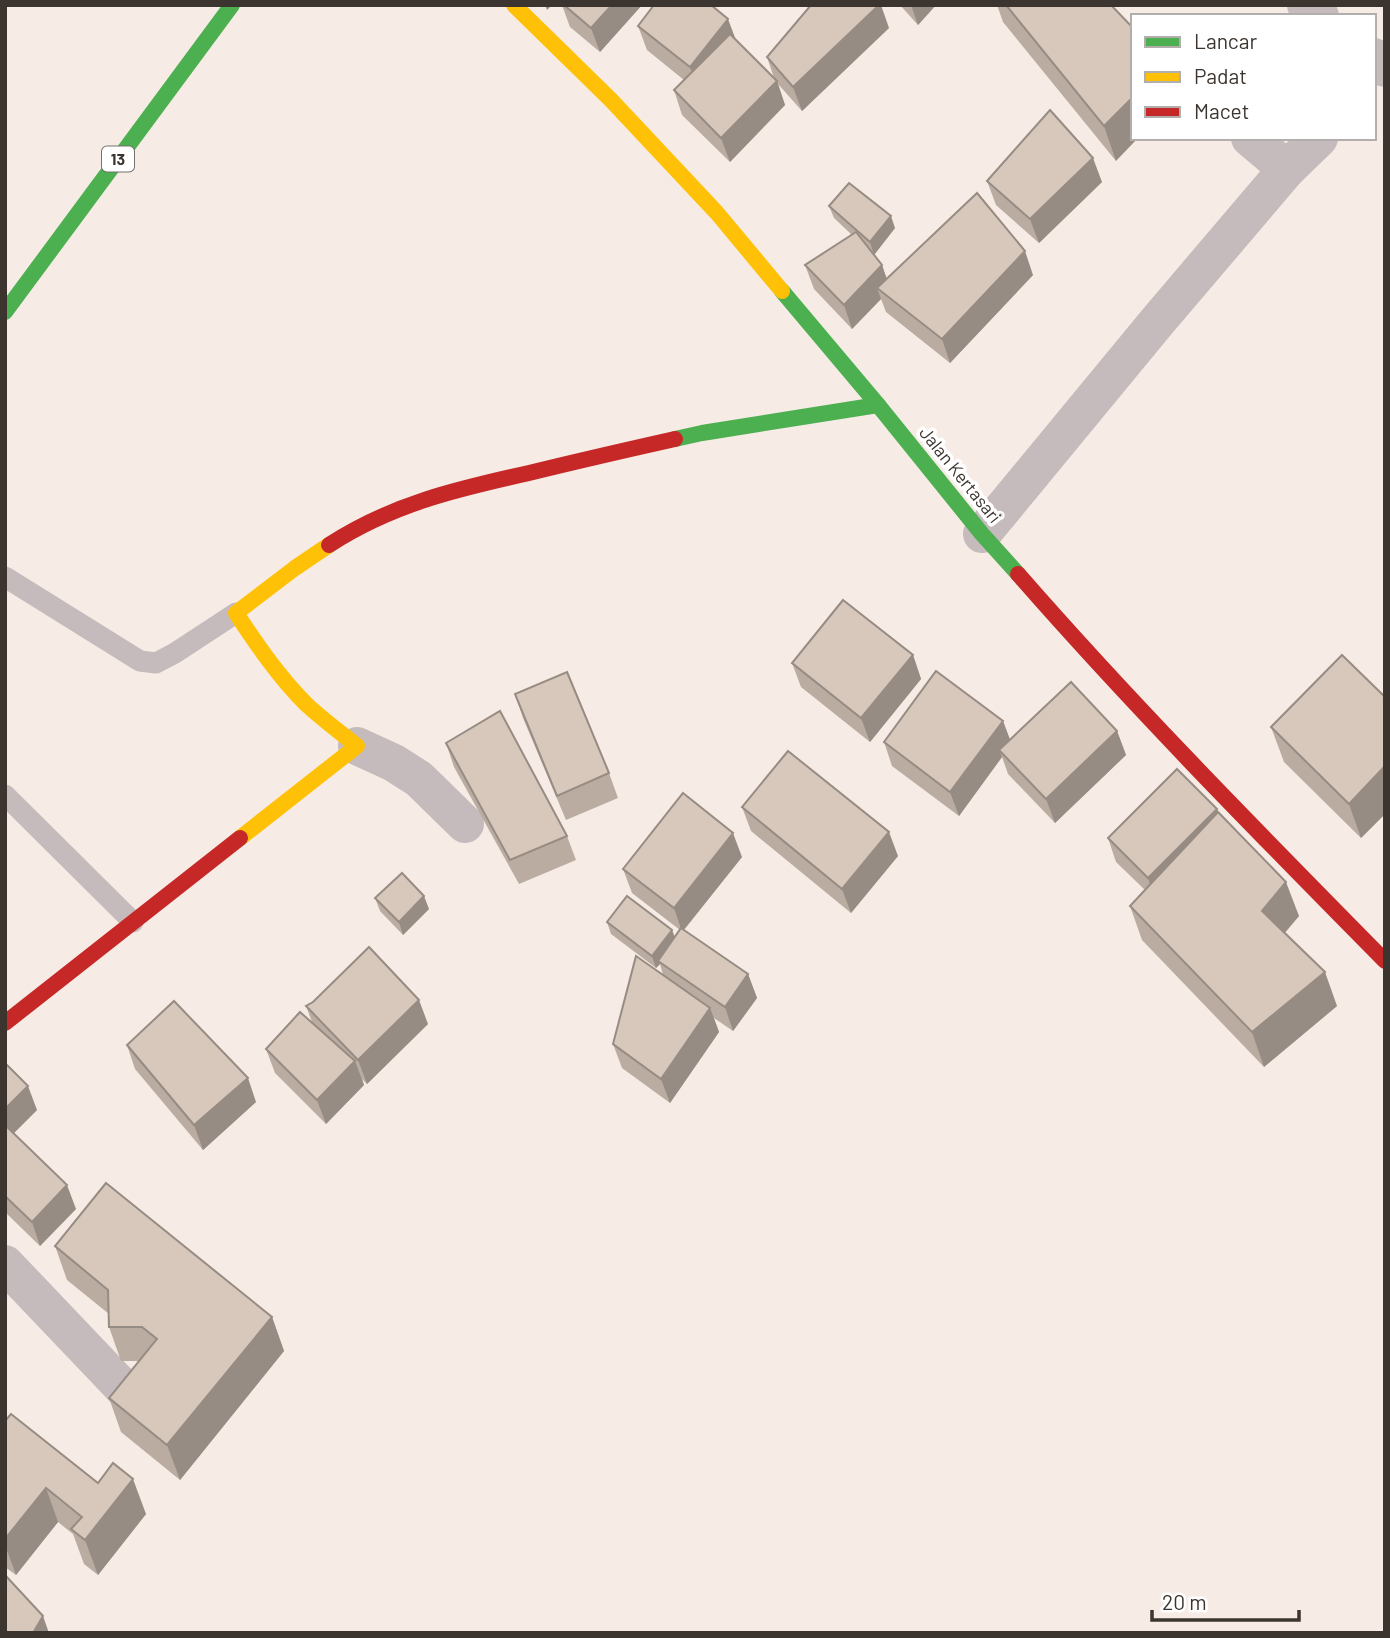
<svg xmlns="http://www.w3.org/2000/svg" width="1390" height="1638" font-family="Barlow,sans-serif">
	<style>
		.lines { fill: none; stroke-linecap: round; stroke-linejoin: round }
		.lane { stroke: #c6bbbc; stroke-width: 21 }
		.street { stroke: #c6bbbc; stroke-width: 38 }
		.fast { stroke: #4caf50; stroke-width: 16 }
		.slow { stroke: #ffc107; stroke-width: 16 }
		.jam { stroke: #c62828; stroke-width: 16 }
		.wall { fill: #baaca1 }
		.shaded-wall { fill: #978c83 }
		.building { fill: #d8c8bb; stroke: #978c83; stroke-width: 2 }
		.labels { text-anchor: middle; stroke-width: 7; stroke-linejoin: round; paint-order: stroke }
		.shield { fill: #fff; stroke: #76716d; stroke-width: 2 }
		.shield-label { font-size: 16px; font-weight: bold; fill: #3c342e }
		.street-label { font-size: 18px; fill: #3c342e; stroke: #fff }
	</style>
	<rect width="100%" height="100%" fill="#f6ece5"/>
	<g class="lines">
		<g class="lane">
			<path d="M5,577L140,661L156,663L175,653L236,613"/>
			<path d="M5,795L133,922"/>
		</g>
		<g class="street">
			<path d="M1306,5L1320,16"/>
			<path d="M1374,57L1385,68"/>
			<path d="M1250,138L1287,169"/>
			<path d="M982,534L1156,323L1287,169L1319,138"/>
			<path d="M357,746L394,763L419,779L465,824"/>
			<path d="M5,1264L126,1391"/>
		</g>
		<g class="fast">
			<path d="M782,291L878,405L982,534L1018,574"/>
			<path d="M5,312L232,5"/>
			<path d="M675,439L702,433L878,405"/>
		</g>
		<g class="slow">
			<path d="M514,5L611,100L717,213L782,291"/>
			<path d="M240,838L357,746C340,732 322,719 306,704C279,677 257,645 236,613L295,568L329,545"/>
		</g>
		<g class="jam">
			<path d="M329,545C392,504 457,489 529,473C578,461 626,450 675,439"/>
			<path d="M1018,574C1135,708 1260,834 1385,961"/>
			<path d="M5,1023L240,838"/>
		</g>
	</g>
	<g class="wall">
		<path d="M562,5H642L600,52L570,27Z"/>
		<path d="M900,5H936L918,25Z"/>
		<path d="M997,5H1111L1116,161L1003,22Z"/>
		<path d="M638,26L735,39L774,78L767,57L889,28L802,111L778,84L785,105L730,162L682,115L674,90L684,80L647,50Z"/>
		<path d="M987,181L1102,182L1039,243L996,205Z"/>
		<path d="M829,206L895,228L874,255L882,265L887,279L1033,275L950,363L886,312L881,299L852,329L814,289L805,265L852,235L834,218Z"/>
		<path d="M913,655L921,679L870,742L801,687L792,663Z"/>
		<path d="M515,694L609,773L618,798L566,820L523,718Z"/>
		<path d="M1385,697V814L1361,838L1284,762L1271,727Z"/>
		<path d="M1003,721L1010,740L1117,731L1126,755L1055,823L1008,774L1002,757L959,816L892,766L884,742Z"/>
		<path d="M446,743L567,836L576,860L519,884L454,767Z"/>
		<path d="M742,807L898,856L851,913L751,831Z"/>
		<path d="M1217,809L1218,813L1299,916L1285,933L1337,1006L1264,1067L1142,940L1130,906L1145,890L1116,862L1108,838Z"/>
		<path d="M742,857L684,930L748,974L757,998L733,1031L714,1018L719,1032L670,1103L622,1068L613,1044L663,975L660,964L656,968L611,934L607,922L672,930L675,937L680,930L632,893L623,869Z"/>
		<path d="M375,898L429,909L403,935L380,911Z"/>
		<path d="M306,1006L428,1024L367,1084L362,1079L364,1085L326,1124L275,1073L266,1049L312,1022Z"/>
		<path d="M127,1045L256,1102L203,1150L135,1069Z"/>
		<path d="M5,1063L37,1110L14,1133L76,1209L40,1246L5,1212Z"/>
		<path d="M55,1246L272,1317L284,1351L180,1480L121,1432L109,1398L139,1361H121L109,1327V1314L67,1280Z"/>
		<path d="M5,1421L146,1514L98,1575L84,1564L73,1534L58,1522L16,1575L5,1567Z"/>
	</g>
	<g class="shaded-wall">
		<path d="M545,5H552L547,10Z"/>
		<path d="M612,5H642L600,52L591,28Z"/>
		<path d="M879,5H881L889,28L802,111L793,87Z"/>
		<path d="M911,5H936L918,25Z"/>
		<path d="M728,19L737,43L698,91L690,67Z"/>
		<path d="M777,81L785,105L730,162L721,138Z"/>
		<path d="M1133,97V138H1138L1116,161L1104,126Z"/>
		<path d="M1093,158L1102,182L1039,243L1030,219Z"/>
		<path d="M891,216L895,228L874,255L870,242Z"/>
		<path d="M1025,251L1033,275L950,363L942,339Z"/>
		<path d="M882,265L890,289L877,288L881,299L852,329L844,305Z"/>
		<path d="M913,655L921,679L870,742L861,718Z"/>
		<path d="M1003,721L1012,745L999,750L1002,757L959,816L950,792Z"/>
		<path d="M1117,731L1126,755L1055,823L1046,799Z"/>
		<path d="M1385,766V814L1361,838L1349,804Z"/>
		<path d="M1217,809L1226,833L1156,902L1148,878Z"/>
		<path d="M889,832L898,856L851,913L842,889Z"/>
		<path d="M733,833L742,857L682,932L674,908Z"/>
		<path d="M1286,882L1299,916L1274,945L1262,911Z"/>
		<path d="M424,896L429,909L403,935L399,922Z"/>
		<path d="M672,930L676,942L658,961L660,964L656,968L652,956Z"/>
		<path d="M1325,972L1337,1006L1264,1067L1252,1032Z"/>
		<path d="M748,974L757,998L733,1031L725,1007Z"/>
		<path d="M419,1000L428,1024L367,1084L358,1060Z"/>
		<path d="M710,1008L719,1032L670,1103L661,1079Z"/>
		<path d="M355,1061L364,1085L326,1124L317,1100Z"/>
		<path d="M248,1078L256,1102L203,1150L194,1125Z"/>
		<path d="M28,1086L37,1110L6,1141L5,1138V1109Z"/>
		<path d="M67,1185L76,1209L40,1246L32,1222Z"/>
		<path d="M272,1317L284,1351L180,1480L167,1445Z"/>
		<path d="M133,1479L146,1514L98,1575L85,1540Z"/>
		<path d="M46,1488L58,1522L16,1575L5,1545V1539Z"/>
		<path d="M43,1616L49,1633H33Z"/>
	</g>
	<g class="building">
		<path d="M564,5H612L591,28Z"/>
		<path d="M654,5H711L728,19L690,67L638,26Z"/>
		<path d="M811,5H879L793,87L767,57Z"/>
		<path d="M1006,5H1111L1133,28V97L1104,126Z"/>
		<path d="M730,34L777,81L721,138L674,90Z"/>
		<path d="M1050,110L1093,158L1030,219L987,181Z"/>
		<path d="M849,183L891,216L870,242L829,206Z"/>
		<path d="M977,193L1025,251L942,339L877,288Z"/>
		<path d="M856,232L882,265L844,305L805,265Z"/>
		<path d="M843,600L913,655L861,718L792,663Z"/>
		<path d="M1342,655L1385,697V766L1349,804L1271,727Z"/>
		<path d="M936,671L1003,721L950,792L884,742Z"/>
		<path d="M567,672L609,773L557,796L515,694Z"/>
		<path d="M1071,682L1117,731L1046,799L999,750Z"/>
		<path d="M500,711L567,836L510,860L446,743Z"/>
		<path d="M788,751L889,832L842,889L742,807Z"/>
		<path d="M1177,769L1217,809L1148,878L1108,838Z"/>
		<path d="M683,793L733,833L674,908L623,869Z"/>
		<path d="M1218,812L1286,882L1262,911L1325,972L1252,1032L1130,906Z"/>
		<path d="M402,873L424,896L399,922L375,898Z"/>
		<path d="M627,896L672,930L652,956L607,922Z"/>
		<path d="M681,928L748,974L725,1007L658,961Z"/>
		<path d="M369,947L419,1000L358,1060L306,1006L313,1002Z"/>
		<path d="M636,956L710,1008L661,1079L613,1044Z"/>
		<path d="M174,1001L248,1078L194,1125L127,1045Z"/>
		<path d="M300,1012L355,1061L317,1100L266,1049Z"/>
		<path d="M5,1063L28,1086L5,1109Z"/>
		<path d="M5,1125L67,1185L32,1222L5,1196Z"/>
		<path d="M106,1183L272,1317L167,1445L109,1398L157,1339L142,1327H109L108,1290L55,1246Z"/>
		<path d="M11,1414L98,1483L113,1463L133,1479L85,1540L71,1529L82,1517L46,1488L5,1539V1421Z"/>
		<path d="M5,1575L43,1616L33,1633H5Z"/>
	</g>
	<g class="labels">
		<rect class="shield" x="102" y="146.5" width="32" height="25" rx="5"/>
		<g class="shield-label">
			<text x="118" y="165">13</text>
		</g>
		<g class="street-label">
			<text transform="translate(960 475) rotate(51)" y="6">Jalan Kertasari</text>
		</g>
	</g>
	<rect width="1390" height="1638" fill="none" stroke="#3c342e" stroke-width="14"/>
	<rect x="1131" y="14" width="245" height="126" fill="#ffffff" stroke="#b1aeab" stroke-width="2"/>
	<rect x="1145" y="37" width="35" height="10" fill="#4caf50" stroke="#b1aeab" stroke-width="2"/>
	<text x="1194" y="49" font-size="21" fill="#3c342e">Lancar</text>
	<rect x="1145" y="72" width="35" height="10" fill="#ffc107" stroke="#b1aeab" stroke-width="2"/>
	<text x="1194" y="84" font-size="21" fill="#3c342e">Padat</text>
	<rect x="1145" y="107" width="35" height="10" fill="#c62828" stroke="#b1aeab" stroke-width="2"/>
	<text x="1194" y="119" font-size="21" fill="#3c342e">Macet</text>
	<path d="M1152 1610v10h147v-10" fill="none" stroke="#3c342e" stroke-width="3.5"/>
	<text x="1162" y="1610" font-size="21" fill="#3c342e" stroke="#ffffff" stroke-width="5" paint-order="stroke">20 m</text>
</svg>
